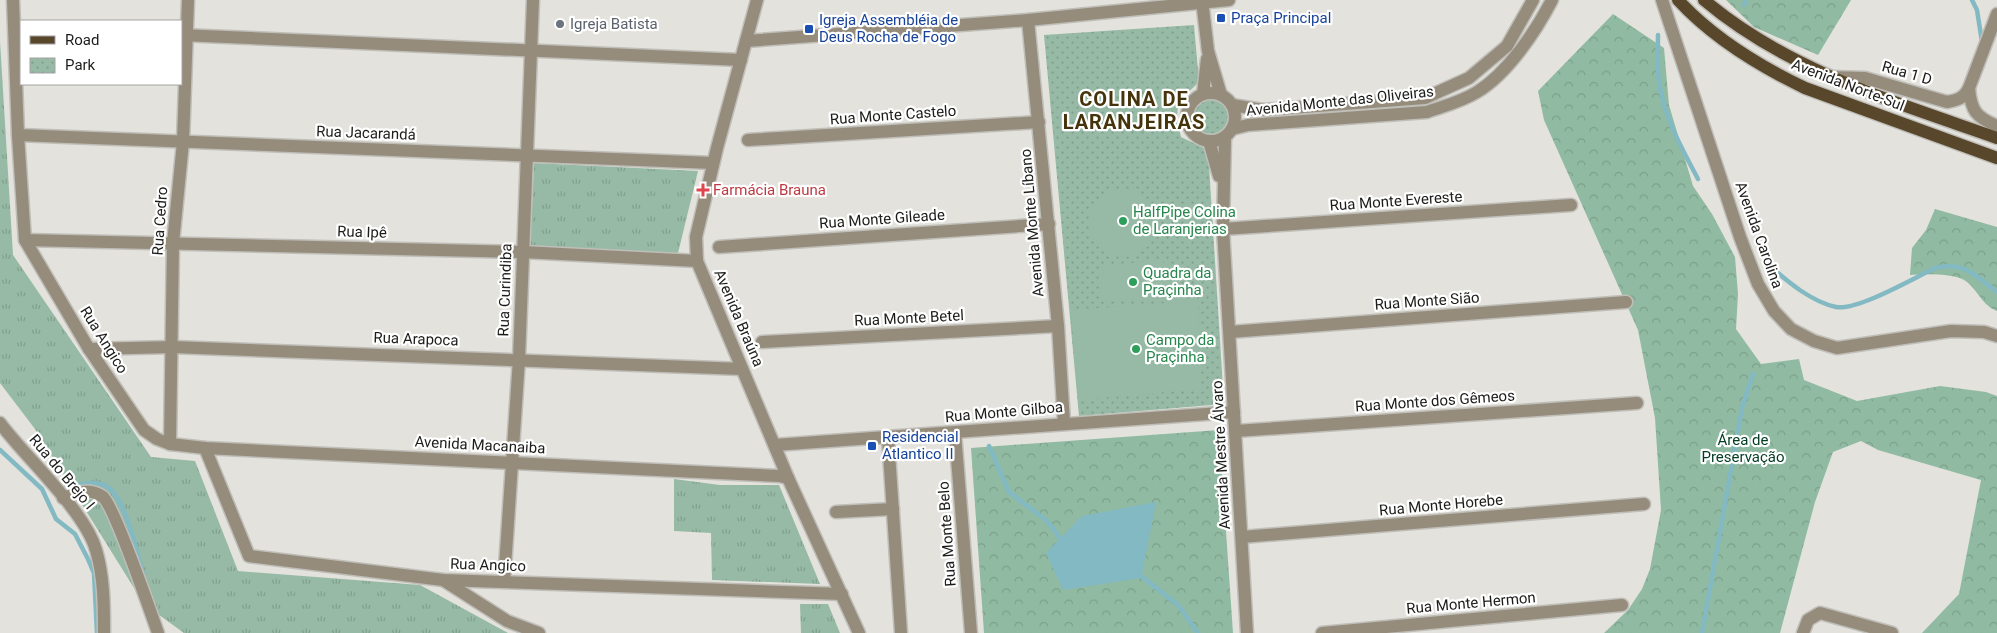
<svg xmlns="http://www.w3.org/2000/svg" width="1997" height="633" font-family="Roboto,sans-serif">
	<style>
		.grass { fill: url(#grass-tufts) }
		.forest { fill: url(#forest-crowns) }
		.park { fill: url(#park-dots) }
		.pitch { fill: #96baa5 }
		.water { fill: #82b9c3 }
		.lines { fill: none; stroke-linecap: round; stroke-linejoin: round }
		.stream { stroke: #82b9c3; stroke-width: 4.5 }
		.minor-casing { stroke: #bfbeb9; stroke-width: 15 }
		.major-casing { stroke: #bfbeb9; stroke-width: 15 }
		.minor { stroke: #968c7c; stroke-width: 12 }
		.major { stroke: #58472a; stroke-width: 12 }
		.transit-dot { fill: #1a4fb4; stroke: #fff; stroke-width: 2 }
		.worship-dot { fill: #6b7280; stroke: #fff; stroke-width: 2 }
		.health-dot { fill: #e0444e; stroke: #fff; stroke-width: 2 }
		.leisure-dot { fill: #2e9e5b; stroke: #fff; stroke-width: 2 }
		.labels { text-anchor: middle; stroke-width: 4.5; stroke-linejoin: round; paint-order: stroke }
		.transit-label { font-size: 15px; fill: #164399; stroke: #fff; text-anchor: start }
		.worship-label { font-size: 15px; fill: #5b616d; stroke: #fff; text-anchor: start }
		.street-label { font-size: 15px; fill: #1c1c1a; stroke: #fff }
		.health-label { font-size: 15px; fill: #be3a42; stroke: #fff; text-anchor: start }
		.leisure-label { font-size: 15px; fill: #27864d; stroke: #fff; text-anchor: start }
		.park-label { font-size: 15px; fill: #023c23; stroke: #fff }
		.district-label { font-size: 20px; font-weight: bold; letter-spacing: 1px; fill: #45340b; stroke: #fff }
	</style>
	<defs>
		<pattern id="grass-tufts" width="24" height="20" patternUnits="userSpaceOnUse" patternTransform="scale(1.25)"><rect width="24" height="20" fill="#96baa5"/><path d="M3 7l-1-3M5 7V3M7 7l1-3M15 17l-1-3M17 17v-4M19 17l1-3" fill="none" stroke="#819f8d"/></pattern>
		<pattern id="forest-crowns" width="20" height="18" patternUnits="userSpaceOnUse" patternTransform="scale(1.25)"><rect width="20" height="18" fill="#90bba2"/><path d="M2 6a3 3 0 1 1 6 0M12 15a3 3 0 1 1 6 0" fill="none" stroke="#7ca08b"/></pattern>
		<pattern id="park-dots" width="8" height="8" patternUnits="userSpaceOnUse" patternTransform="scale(1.25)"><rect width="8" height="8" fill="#96baa5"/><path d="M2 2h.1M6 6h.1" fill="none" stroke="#819f8d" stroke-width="1.8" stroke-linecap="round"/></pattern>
	</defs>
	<rect width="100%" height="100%" fill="#e3e2dc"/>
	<g class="grass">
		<path d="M0,41L13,255L151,457L195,461L238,571L420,585L508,633H184L144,604L35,429L0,383Z"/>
		<path d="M534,163L698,171L678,253L530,247Z"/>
		<path d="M674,479L720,485H779L820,584L712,580L711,533L674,531Z"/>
		<path d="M800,604H828L840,633H801Z"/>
	</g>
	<g class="forest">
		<path d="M1726,0H1851L1818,55L1754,27Z"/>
		<path d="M1613,14L1664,48L1669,105L1693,186L1712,214L1735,257L1738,294L1736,329L1761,364L1799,359L1804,380L1857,401L1940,386L1986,392L1997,396V633H1922L1959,594L1981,480L1878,450L1861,441L1833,452L1815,502L1780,633H1604L1628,610L1642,589L1650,569L1661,510L1655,418L1638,330L1544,120L1538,91Z"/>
		<path d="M1935,209L1997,227V311C1982,305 1979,292 1967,282C1956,273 1924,274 1910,275L1912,248L1926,230Z"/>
		<path d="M1219,430L1233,633H984L971,448Z"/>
	</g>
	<g class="park">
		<path d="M1194,25L1199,82L1178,102L1177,120L1181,137L1208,150L1224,404L1079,416L1044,35Z"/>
		<circle cx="1210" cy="116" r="18"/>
	</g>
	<g class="pitch">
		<circle cx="1123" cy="223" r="34"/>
		<path d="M1163,260L1165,298L1102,302L1100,266Z"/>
		<path d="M1165,266H1179L1183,301L1198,300L1200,389L1078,400L1071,310L1169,303Z"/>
	</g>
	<path class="water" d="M1156,502L1141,578L1063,590L1046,553L1082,516Z"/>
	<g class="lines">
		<g class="stream">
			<path d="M1972,0L1977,10L1982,42"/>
			<path d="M1744,5L1746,0"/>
			<path d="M1658,35C1658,50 1657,67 1659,82C1664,117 1681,147 1698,179"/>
			<path d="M1771,267C1788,282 1812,302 1836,307C1857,311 1914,278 1935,268C1964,261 1976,276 1997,292"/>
			<path d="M989,446L1009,492L1047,521L1064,543"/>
			<path d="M0,450L42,489L56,519L75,534L88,559L94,573L97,633"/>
			<path d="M60,489C74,486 92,479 106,486C126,497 137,555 144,577"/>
			<path d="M1136,572L1178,605L1198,633"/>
			<path d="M1702,633L1742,408L1753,374"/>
		</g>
		<defs>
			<g id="minor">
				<path d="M13,0L18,135L25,240L89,349L144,430L157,439L170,444L205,448L779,476L788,478"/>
				<path d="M757,0L717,148L696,237L697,261L788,478L859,633"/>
				<path d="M1202,0L1208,51L1221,95"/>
				<path d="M1662,0L1740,237L1758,284L1774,311L1791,329L1814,341L1837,348L1951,331L1984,332L1997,336"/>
				<path d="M1028,20L1058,326L1064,423"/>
				<path d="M181,35L741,60"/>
				<path d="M746,41L1028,20L1229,0"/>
				<path d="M1830,77L1865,78L1947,102C1958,100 1964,98 1969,88L1997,14"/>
				<path d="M1969,88C1971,111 1976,117 1997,126"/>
				<circle cx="1211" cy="117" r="24"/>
				<path d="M1203,94L1207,59"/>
				<path d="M1232,105L1263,110L1425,98L1469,78L1507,46L1533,0"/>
				<path d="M1232,129L1248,125L1427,112C1444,106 1461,102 1477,92C1508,73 1536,31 1552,0"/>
				<path d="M18,135L713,163"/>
				<path d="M1225,137L1223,229L1247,633"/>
				<path d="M748,140L1039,122"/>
				<path d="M1209,141L1219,176"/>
				<path d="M1223,229L1571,205"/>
				<path d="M25,240L523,252L697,261"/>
				<path d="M719,247L1049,224"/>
				<path d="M1230,332L1626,302"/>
				<path d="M762,342L1058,326"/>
				<path d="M89,349L173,347L742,369"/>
				<path d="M0,423C26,458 85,511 96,550C104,577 104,605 104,633"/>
				<path d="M1236,431L1637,403"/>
				<path d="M955,433L971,633"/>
				<path d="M888,438L901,633"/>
				<path d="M170,444L173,243L183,142L188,0"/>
				<path d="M775,445L1234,412"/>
				<path d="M205,448L249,556L443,580L842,594"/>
				<path d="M63,498C77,493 89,487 103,497C114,506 151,613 158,633"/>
				<path d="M836,512L893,509"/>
				<path d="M1242,537L1644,504"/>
				<path d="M443,580L507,621L539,633"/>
				<path d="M504,582L519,359L533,0"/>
				<path d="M1322,633L1622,605"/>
				<path d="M1803,633L1808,620L1820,613L1892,633"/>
			</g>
			<g id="major">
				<path d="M1678,0C1713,38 1759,66 1805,88L1997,158"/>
				<path d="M1704,0C1788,71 1895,102 1997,138"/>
			</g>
		</defs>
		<use href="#minor" class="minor-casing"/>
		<use href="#major" class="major-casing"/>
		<use href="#minor" class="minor"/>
		<use href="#major" class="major"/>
	</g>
	<g class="transit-dot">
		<rect x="1216" y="13" width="10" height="10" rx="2.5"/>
		<rect x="804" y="24" width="10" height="10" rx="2.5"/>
		<rect x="867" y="441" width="10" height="10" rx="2.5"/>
	</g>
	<circle class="worship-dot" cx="560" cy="24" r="5"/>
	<path class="health-dot" d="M700.5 182.5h5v5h5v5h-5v5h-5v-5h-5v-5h5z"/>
	<g class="leisure-dot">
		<circle cx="1123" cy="221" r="5"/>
		<circle cx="1133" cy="282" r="5"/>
		<circle cx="1136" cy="349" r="5"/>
	</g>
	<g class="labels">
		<g class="transit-label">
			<text x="1231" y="23">Praça Principal</text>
			<text x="819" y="25">Igreja Assembléia de<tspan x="819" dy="17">Deus Rocha de Fogo</tspan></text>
			<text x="882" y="442">Residencial<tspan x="882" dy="17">Atlantico II</tspan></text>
		</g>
		<g class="worship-label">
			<text x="570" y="29">Igreja Batista</text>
		</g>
		<g class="street-label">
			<text transform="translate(1907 73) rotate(16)" y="5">Rua 1 D</text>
			<text transform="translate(1848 85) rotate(21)" y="5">Avenida Norte-Sul</text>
			<text transform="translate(1340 101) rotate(-6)" y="5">Avenida Monte das Oliveiras</text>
			<text transform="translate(893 115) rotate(-4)" y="5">Rua Monte Castelo</text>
			<text transform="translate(366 133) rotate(2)" y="5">Rua Jacarandá</text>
			<text transform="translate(1396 201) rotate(-4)" y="5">Rua Monte Evereste</text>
			<text transform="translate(882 219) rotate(-4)" y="5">Rua Monte Gileade</text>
			<text transform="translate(160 221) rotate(-86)" y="5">Rua Cedro</text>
			<text transform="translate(1032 223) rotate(-95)" y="5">Avenida Monte Líbano</text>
			<text transform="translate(362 232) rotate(2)" y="5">Rua Ipê</text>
			<text transform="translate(1759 235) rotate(70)" y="5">Avenida Carolina</text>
			<text transform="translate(505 290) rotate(-88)" y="5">Rua Curindiba</text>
			<text transform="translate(1427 301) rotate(-4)" y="5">Rua Monte Sião</text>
			<text transform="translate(739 318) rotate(67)" y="5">Avenida Braúna</text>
			<text transform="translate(909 318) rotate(-3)" y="5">Rua Monte Betel</text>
			<text transform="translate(416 339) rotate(2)" y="5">Rua Arapoca</text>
			<text transform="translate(104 340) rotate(58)" y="5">Rua Angico</text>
			<text transform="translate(1435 401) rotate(-4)" y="5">Rua Monte dos Gêmeos</text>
			<text transform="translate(1004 412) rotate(-5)" y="5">Rua Monte Gilboa</text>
			<text transform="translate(480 445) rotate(3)" y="5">Avenida Macanaiba</text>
			<text transform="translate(1221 455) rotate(-93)" y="5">Avenida Mestre Álvaro</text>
			<text transform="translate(62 472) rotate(50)" y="5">Rua do Brejo I</text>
			<text transform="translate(1441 505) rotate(-5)" y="5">Rua Monte Horebe</text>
			<text transform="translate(947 534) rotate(-94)" y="5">Rua Monte Belo</text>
			<text transform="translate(488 565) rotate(2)" y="5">Rua Angico</text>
			<text transform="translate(1471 603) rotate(-5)" y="5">Rua Monte Hermon</text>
		</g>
		<g class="health-label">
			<text x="713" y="195">Farmácia Brauna</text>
		</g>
		<g class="leisure-label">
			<text x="1133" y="217">HalfPipe Colina<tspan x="1133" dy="17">de Laranjerias</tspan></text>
			<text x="1143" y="278">Quadra da<tspan x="1143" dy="17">Praçinha</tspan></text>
			<text x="1146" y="345">Campo da<tspan x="1146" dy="17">Praçinha</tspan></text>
		</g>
		<g class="park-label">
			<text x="1743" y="445">Área de<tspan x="1743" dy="17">Preservação</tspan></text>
		</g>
		<g class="district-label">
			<text x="1134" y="106">COLINA DE<tspan x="1134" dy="23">LARANJEIRAS</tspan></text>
		</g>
	</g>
	<rect x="20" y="20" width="162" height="65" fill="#ffffff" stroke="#a4a4a3"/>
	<rect x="30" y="36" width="25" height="8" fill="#58472a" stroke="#a4a4a3"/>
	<text x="65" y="45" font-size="15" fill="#1c1c1a">Road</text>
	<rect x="30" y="58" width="25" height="15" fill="url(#park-dots)" stroke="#a4a4a3"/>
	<text x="65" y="70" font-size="15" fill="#1c1c1a">Park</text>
</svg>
